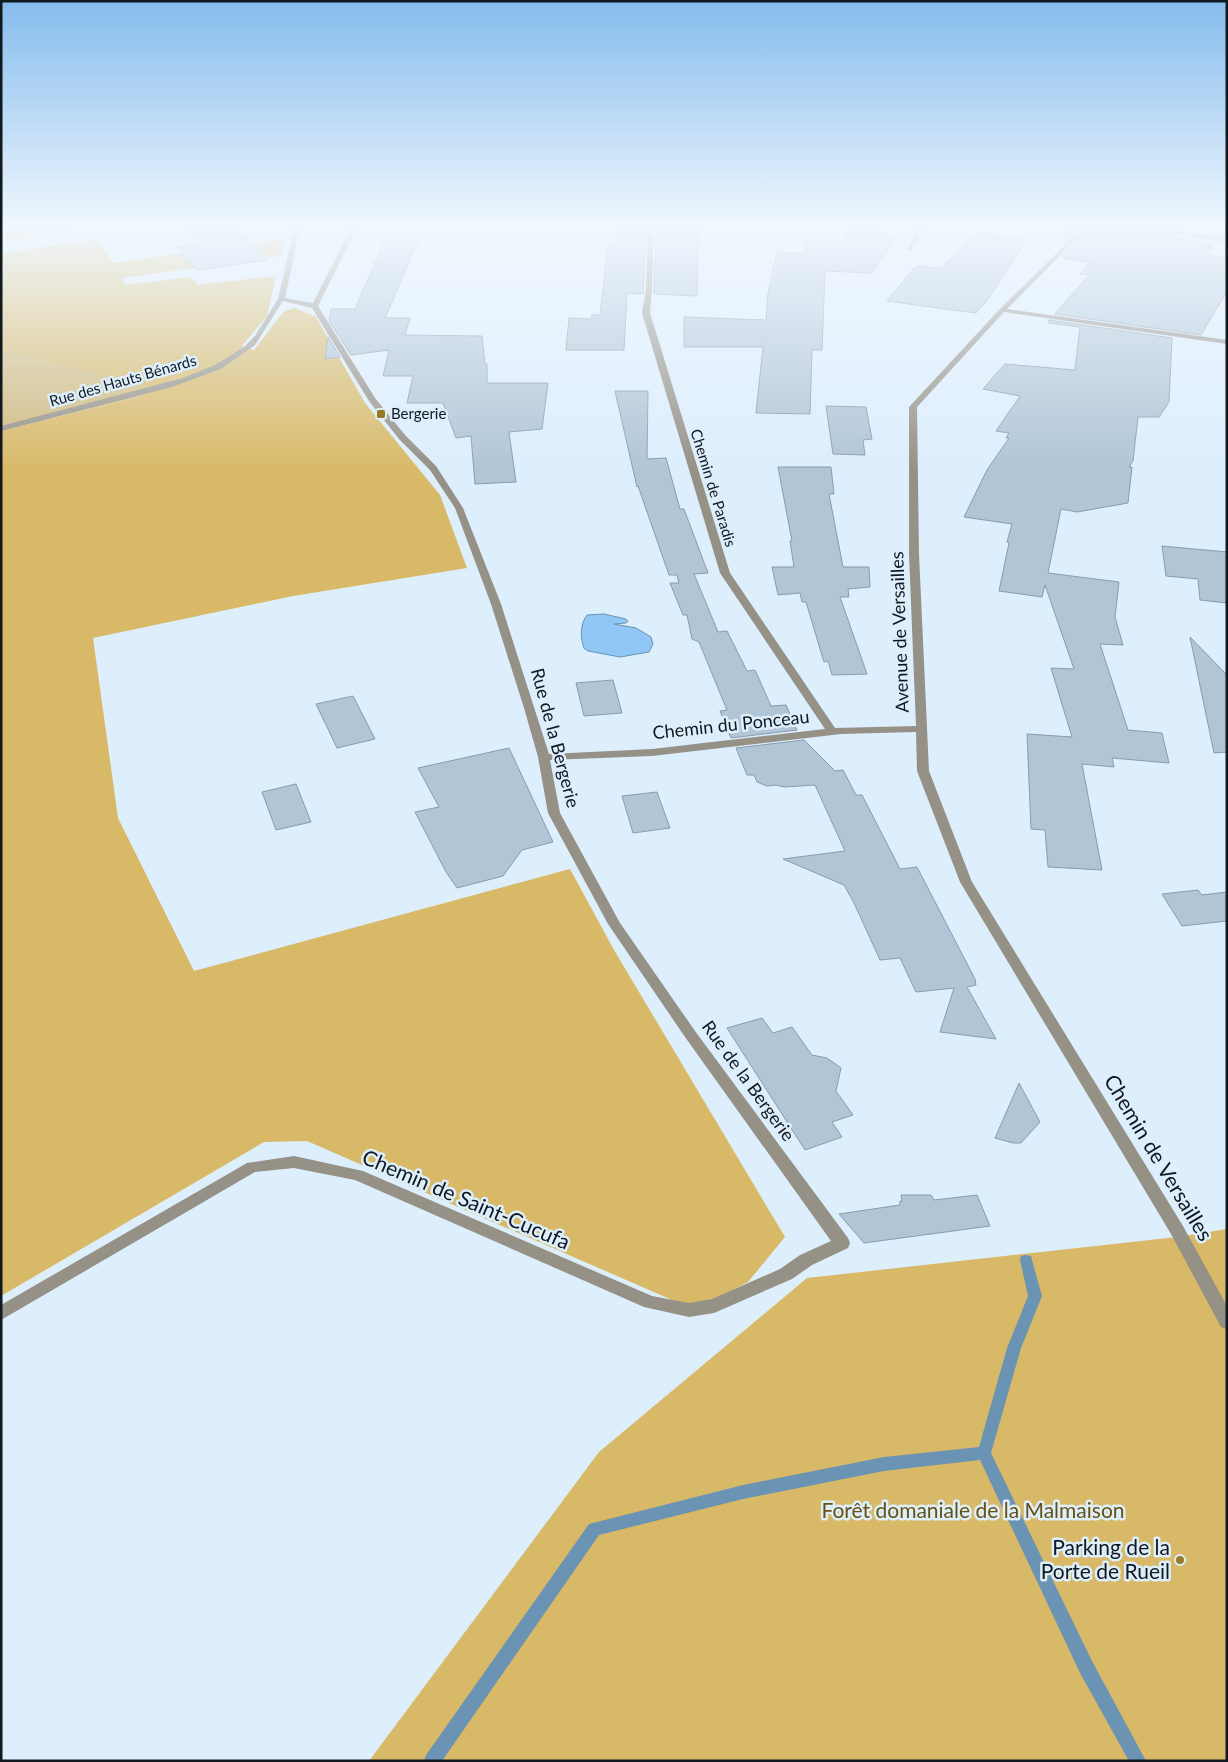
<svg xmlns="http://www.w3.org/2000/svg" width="1228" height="1762" font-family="Lato,sans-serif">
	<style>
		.green { fill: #d1ba7e }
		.forest { fill: #d8b968 }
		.water { fill: #90c7f4; stroke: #6a93b4 }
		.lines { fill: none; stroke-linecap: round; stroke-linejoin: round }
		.stream { fill: #6a93b4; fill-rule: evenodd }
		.building { fill: #b0c5d6; stroke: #889cac }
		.minor { fill: #959187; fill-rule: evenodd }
		.poi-dot { fill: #997b25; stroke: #ddeefd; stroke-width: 2 }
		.labels { text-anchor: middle; stroke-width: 5; stroke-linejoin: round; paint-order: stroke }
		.far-street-label { font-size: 15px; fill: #11191f; stroke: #ddeefd }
		.far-poi-label { font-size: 15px; fill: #11191f; stroke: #ddeefd; text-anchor: start }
		.street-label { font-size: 18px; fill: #11191f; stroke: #ddeefd }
		.near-street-label { font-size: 21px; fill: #11191f; stroke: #ddeefd }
		.near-park-label { font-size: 21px; fill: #665113; stroke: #ddeefd }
		.near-poi-label { font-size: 21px; fill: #11191f; stroke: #ddeefd; text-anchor: end }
	</style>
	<rect width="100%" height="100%" fill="#ddeefd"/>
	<path class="green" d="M1,349L153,386L142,396L1,431Z"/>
	<g class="forest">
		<path d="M1,224H130L88,229L86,228L1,243Z"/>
		<path d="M285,238L281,256L122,278L125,285L191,277L197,285L276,276L267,316L242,346L254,350L284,311L295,308L316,317L365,403L440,495L467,568L293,596L93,638L118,818L194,971L570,869L614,950L785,1237L748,1282L695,1310L307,1141L264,1142L1,1296V431L142,396L152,387L1,349V253L99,239L113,263Z"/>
		<path d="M1227,1229V1761H369L599,1452L807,1278L1177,1237Z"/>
	</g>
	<path class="water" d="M604,614L626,619L628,621L626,623L614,624L636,628L651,637L653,644L649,652L620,657L588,651L584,648C580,638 580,624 587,615Z"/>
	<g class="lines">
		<path class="stream" d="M1026,1255L1031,1256L1032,1260L1042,1296L1021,1348L991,1453L1092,1661L1146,1761H1129L1080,1673L980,1460L884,1471L743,1499L599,1535L442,1761H424L426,1755L589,1524L743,1485L884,1457L979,1447L1007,1348L1028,1296L1020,1260L1021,1256Z"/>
	</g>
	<g class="building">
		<path d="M182,224H233L267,260L198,270L176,247L200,243Z"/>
		<path d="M859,224L882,225L880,232L885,233L884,236L897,237L872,273L825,271L822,350H812L810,414L756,413L763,347H684V317L766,320L768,294L777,252L803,254L808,240L843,242L848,227Z"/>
		<path d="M1065,224H1084L1064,244Z"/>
		<path d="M1094,224H1109L1111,226L1174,236L1172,238L1213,245L1204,255L1227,258V291L1201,335L1055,314L1089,275L1080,274L1090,262L1063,258V256Z"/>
		<path d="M1138,224H1181L1178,229Z"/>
		<path d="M676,226L698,230L697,296L654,294L656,230L667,231Z"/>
		<path d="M616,228L646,230L643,294L627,293L624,350H566L569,318L591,319L592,315H600L608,246H614Z"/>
		<path d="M978,233L1027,240L986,302L976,313L887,301L916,266L941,268Z"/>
		<path d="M385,241H418L385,318H410L405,335L482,336L485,364H487V383H548L542,429L509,432L516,482L475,484L471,436L456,438L443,403H407L413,376H383L389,350L351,355L329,321L331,309H355Z"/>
		<path d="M1049,320L1172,338L1169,402L1159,417H1138L1133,461L1129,467H1132L1128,503L1077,512L1061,509L1048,573L1119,582L1115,617L1123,645L1100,644L1128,730L1162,733L1169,763L1112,758L1114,767L1082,764L1102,870L1048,867L1045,830L1031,829L1027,734L1072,737L1051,668L1074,669L1045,585L1042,597L999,591L1009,543L1007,542L1012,524L964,517L987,470L1009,438H1006L1009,433L996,431L1020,396L983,389L1005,364L1075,370L1080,327L1048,323Z"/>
		<path d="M328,337L340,357L325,359Z"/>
		<path d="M615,391H648L647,459L666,458L680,509H684L708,573L694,574L718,632L727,631L747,671L755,670L771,706L786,705L797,730L731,738L720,711L727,710L699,642L692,639L687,615H683L670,583H679L677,575H669L638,486L637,487Z"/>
		<path d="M826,406L866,407L872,439L863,440L865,455L833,454Z"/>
		<path d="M778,467H831L834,494H829L843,567H869L870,587L848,589L849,597H840L867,674L832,675L828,661L824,662L806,602H802L800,593L778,595L772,567H794L790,541H792Z"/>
		<path d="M1162,546L1227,552V603L1200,600L1198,579L1166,576Z"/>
		<path d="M1190,637L1227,675V752L1214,753Z"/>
		<path d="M613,680L622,713L584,716L576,683Z"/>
		<path d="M353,696L375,739L337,748L316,704Z"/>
		<path d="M804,740L835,771L843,770L856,795H862L900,869L917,867L975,979L976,985L967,987L996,1039L940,1032L954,988L916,992L900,958L880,960L854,903L844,885L783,859L845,851L815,785L784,787L776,785L767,786L757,782L754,775H747L736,748Z"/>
		<path d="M509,748L553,842L522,850L503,876L457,888L446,872L415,812L439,807L418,768Z"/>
		<path d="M296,784L311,822L276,830L262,792Z"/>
		<path d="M657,792L670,828L633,833L622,796Z"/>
		<path d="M1198,890L1202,895L1227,892V921L1182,926L1162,894Z"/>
		<path d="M762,1018L773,1033L792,1027L812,1055L827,1058L841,1068L836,1091L853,1115L832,1122L842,1137L805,1150L727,1028Z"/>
		<path d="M1019,1083L1040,1122L1021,1143H1013L995,1138Z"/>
		<path d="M901,1195H931L934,1200L977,1195L990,1226L864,1243L839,1214L900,1205V1201H902Z"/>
	</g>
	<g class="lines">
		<g class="minor">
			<path d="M295,224H301L285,298L313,303L353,224H359L318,306L375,398L405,435L436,466L463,508L501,604L549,754L652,749L825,729L720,573L642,313L646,290L648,224H654L652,290L650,313L730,573L835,728L916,726L909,554V407L1000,309L1086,224H1092L1007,309L1227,340V344L1004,312L917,407L919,554L929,771L972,882L1183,1226L1227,1306V1329L1221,1327L1171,1234L960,882L917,771L916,732L841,734L652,756L550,760L560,813L620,923L695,1031L848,1238L850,1243L848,1248L812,1265L792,1279L714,1313L689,1317L644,1307L355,1180L294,1168L255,1172L1,1320V1305L247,1163L294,1156L363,1171L652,1296L689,1303L712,1299L780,1269L800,1255L831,1241L685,1037L608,924L548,813L538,757L524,708L491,604L455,508L430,470L399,439L369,401L312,308L283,301L255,345L221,369L172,387L1,431V426L183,378L215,365L244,347L255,336L278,299Z"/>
			<path d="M921,224H927L911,250H907Z"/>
			<path d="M1111,224H1126L1227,238V242Z"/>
		</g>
	</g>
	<linearGradient id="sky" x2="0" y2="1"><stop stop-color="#85bced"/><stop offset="0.48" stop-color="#f0f7fe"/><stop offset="1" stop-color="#f0f7fe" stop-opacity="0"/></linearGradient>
	<rect width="1228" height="470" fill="url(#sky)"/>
	<g class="poi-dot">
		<rect x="376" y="409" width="10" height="10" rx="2.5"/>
		<circle cx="1180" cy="1560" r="5"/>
	</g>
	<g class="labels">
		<g class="far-street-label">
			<text transform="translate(123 381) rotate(-16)" y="5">Rue des Hauts Bénards</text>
			<text transform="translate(713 488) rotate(73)" y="5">Chemin de Paradis</text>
		</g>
		<g class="far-poi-label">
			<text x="391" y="419">Bergerie</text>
		</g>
		<g class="street-label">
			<text transform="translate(900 632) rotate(-92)" y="6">Avenue de Versailles</text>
			<text transform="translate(731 725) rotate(-6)" y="6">Chemin du Ponceau</text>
			<text transform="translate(555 738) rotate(75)" y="6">Rue de la Bergerie</text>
			<text transform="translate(748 1081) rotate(54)" y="6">Rue de la Bergerie</text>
		</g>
		<g class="near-street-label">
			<text transform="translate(1158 1158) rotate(59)" y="7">Chemin de Versailles</text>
			<text transform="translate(466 1200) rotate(23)" y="7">Chemin de Saint-Cucufa</text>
		</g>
		<g class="near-park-label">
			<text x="973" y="1518">Forêt domaniale de la Malmaison</text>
		</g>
		<g class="near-poi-label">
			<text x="1170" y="1555">Parking de la<tspan x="1170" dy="24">Porte de Rueil</tspan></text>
		</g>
	</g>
	<rect width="1228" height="1762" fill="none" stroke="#11191f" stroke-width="5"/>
</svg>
